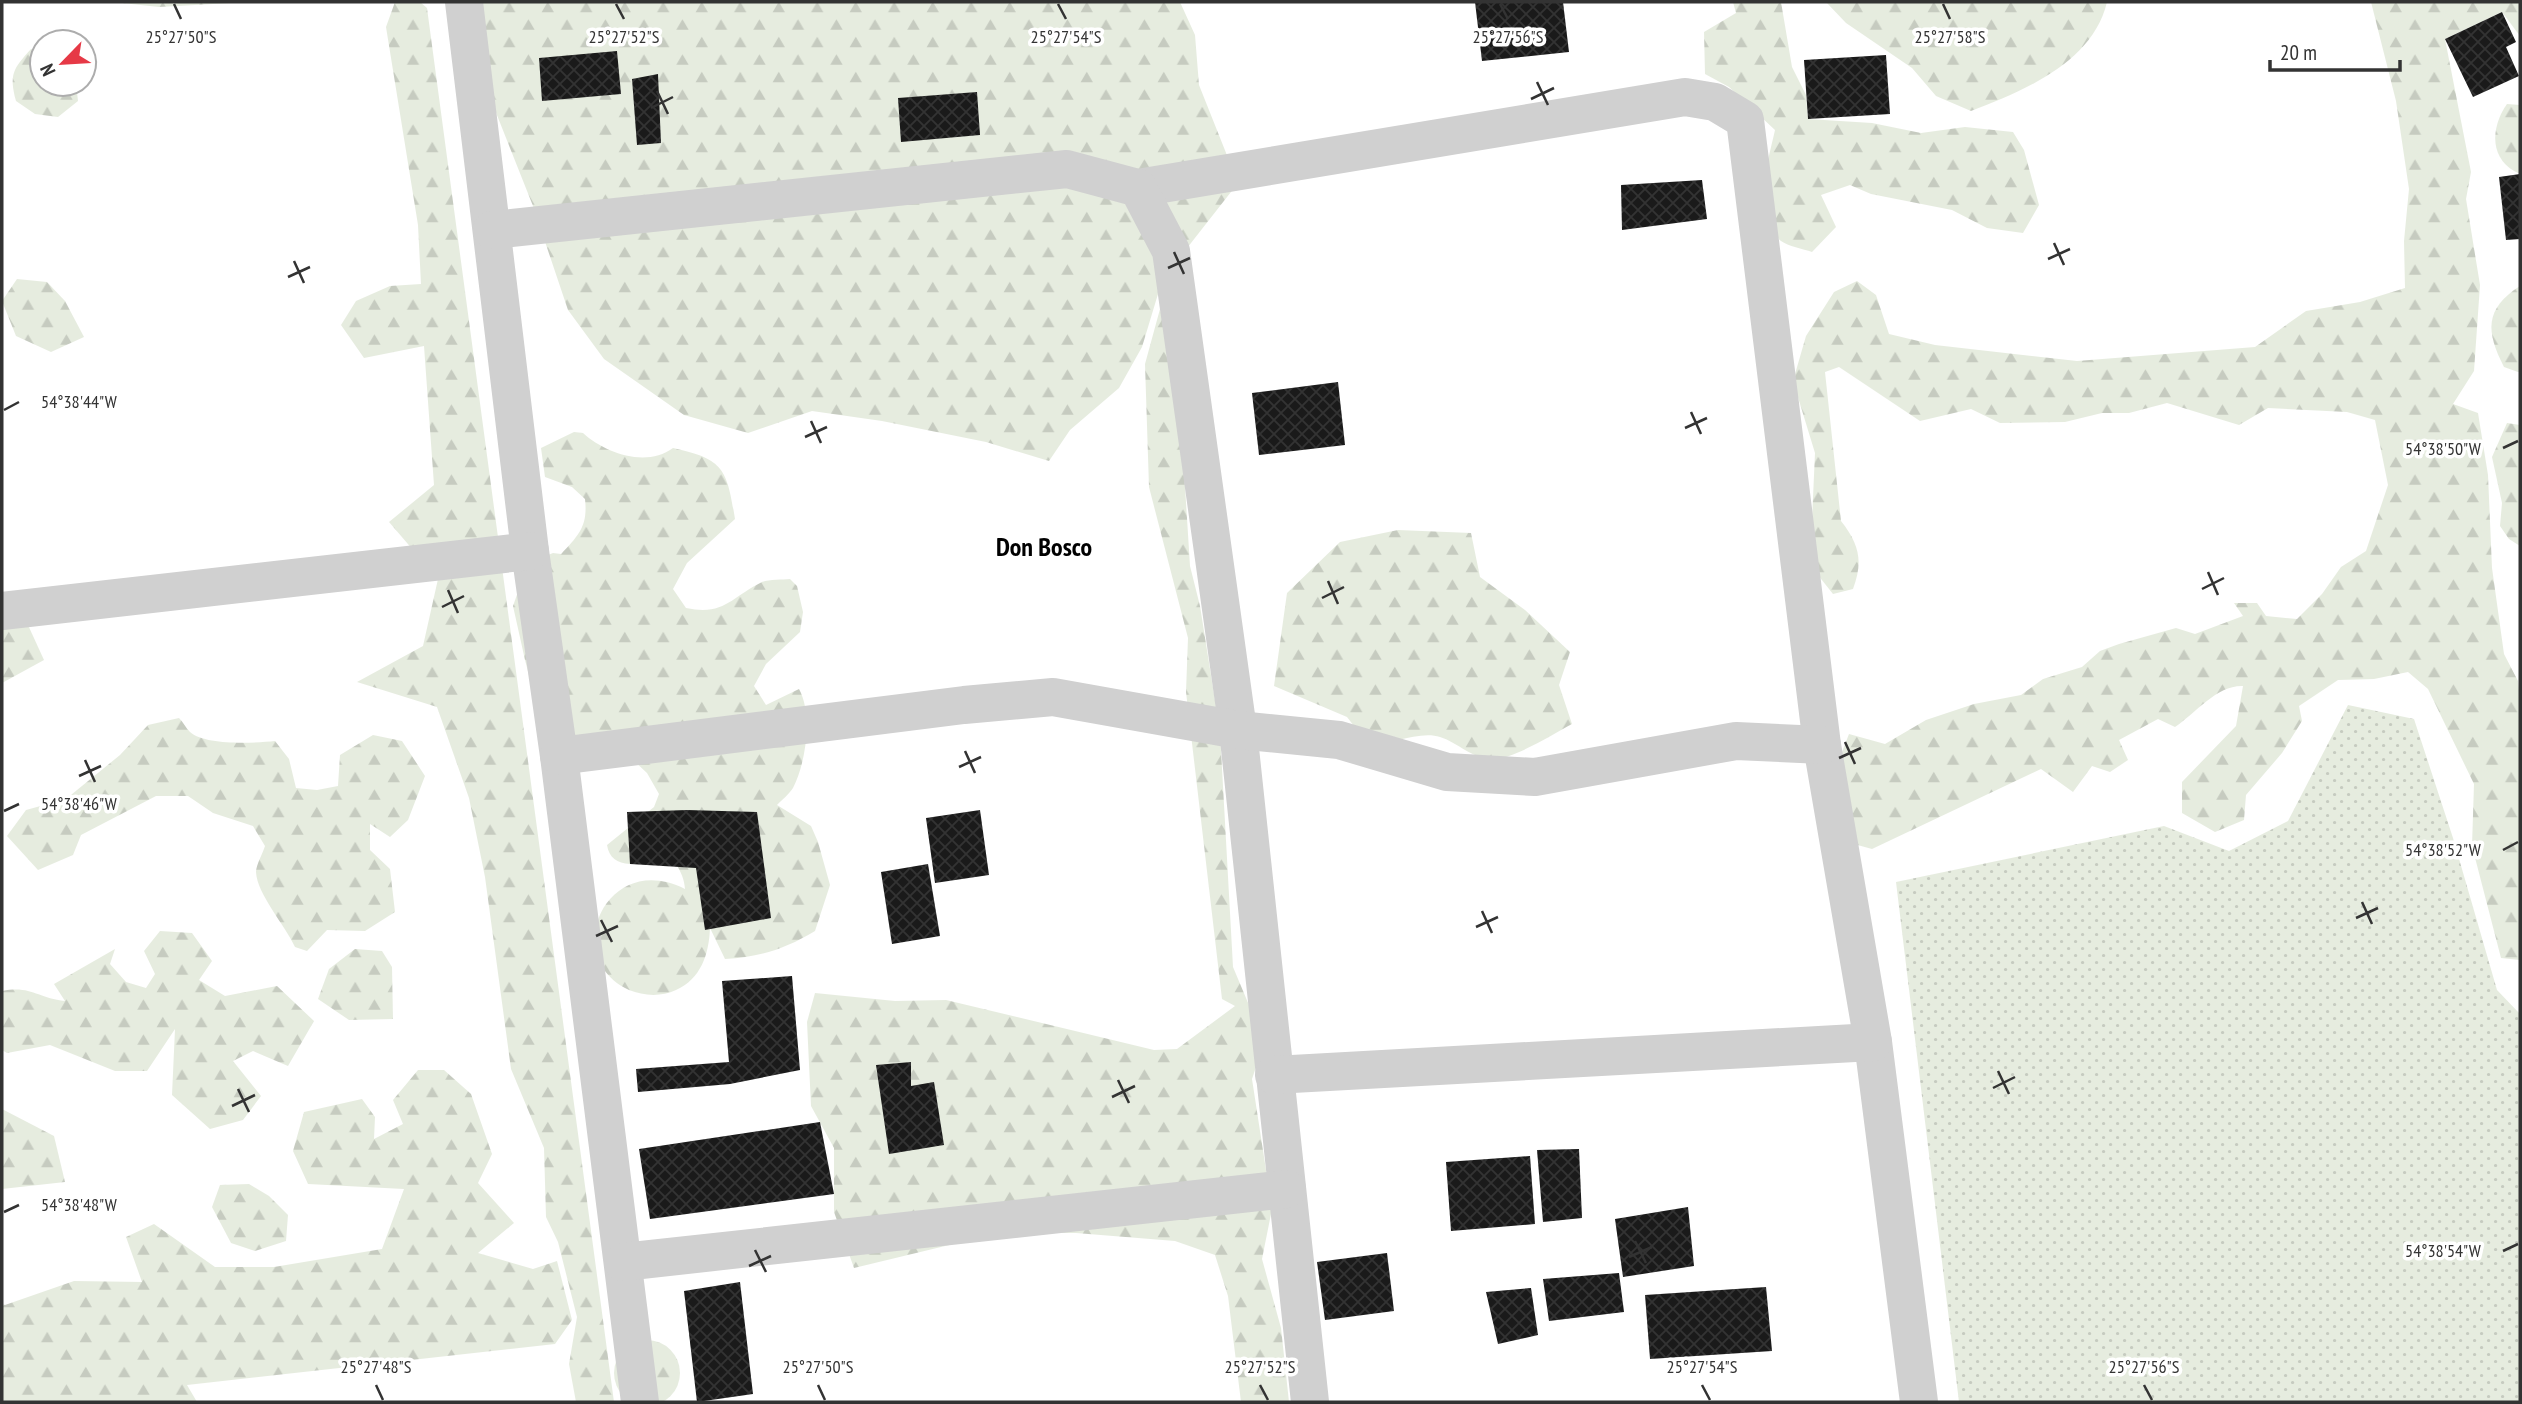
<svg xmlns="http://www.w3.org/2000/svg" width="2522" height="1404" font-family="'PT Sans Narrow',sans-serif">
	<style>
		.grass { fill: url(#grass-dots) }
		.forest { fill: url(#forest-firs) }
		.building { fill: url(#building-cross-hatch) }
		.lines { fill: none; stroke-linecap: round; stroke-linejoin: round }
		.minor { stroke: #d0d0d0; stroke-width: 38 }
		.ticks { fill: none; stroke: #333; stroke-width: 2.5 }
		.labels { text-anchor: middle; stroke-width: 7; stroke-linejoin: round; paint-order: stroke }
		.district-label { font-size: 26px; font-weight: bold; fill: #000; stroke: #fff }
		.ticks-label { font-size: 18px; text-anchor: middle; fill: #333; stroke: #fff; stroke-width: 7; stroke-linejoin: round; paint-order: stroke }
	</style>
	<defs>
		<pattern id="grass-dots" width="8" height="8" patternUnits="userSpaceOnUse" patternTransform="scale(1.75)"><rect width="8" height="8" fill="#e6ecdf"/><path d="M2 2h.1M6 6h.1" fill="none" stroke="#c6cbc0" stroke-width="1.8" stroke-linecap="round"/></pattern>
		<pattern id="forest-firs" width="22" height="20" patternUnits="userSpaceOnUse" patternTransform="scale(1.75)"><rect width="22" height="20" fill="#e6ecdf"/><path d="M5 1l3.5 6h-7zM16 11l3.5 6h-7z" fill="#c6cbc0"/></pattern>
		<pattern id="building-cross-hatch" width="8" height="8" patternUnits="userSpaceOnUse" patternTransform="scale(1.75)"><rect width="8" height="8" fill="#1a1a1a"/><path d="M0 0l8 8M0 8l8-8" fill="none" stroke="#333"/></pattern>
	</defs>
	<rect width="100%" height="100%" fill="#fff"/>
	<path class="grass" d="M2348,705L2414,719L2453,838L2497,990L2520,1014V1402H1959L1896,882L2164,826L2229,851L2288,821Z"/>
	<g class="forest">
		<path d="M113,2H249L159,7Z"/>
		<path d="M395,2H420L427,8L614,1402H576L569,1364L577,1317L558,1242L546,1217L544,1148L511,1069L485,877L469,798L437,707L357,682L423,646L438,579L389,522L434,485L424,346L364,358L341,325L356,301L390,286L421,284L418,225L386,27Z"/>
		<path d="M447,2H1180L1195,35L1199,85L1238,183L1173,266L1158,294L1142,347L1119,388L1070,430L1049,461L986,442L882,421L812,411L748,433L684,415L604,359L568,310L533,206L491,100Z"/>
		<path d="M1733,2H1781L1792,67L1806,95L1808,119L1872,123L1921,133L1965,127L2013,132L2024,150L2039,205L2023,233L1987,228L1952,210L1871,194L1850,185L1821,195L1836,227L1812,252C1803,249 1788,246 1781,241C1750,214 1768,163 1775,130L1729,87L1705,74L1704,32L1736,13Z"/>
		<path d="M1826,2H2107C2093,62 2024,91 1971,111L1936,96L1912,68L1846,23Z"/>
		<path d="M2371,2H2520V36L2502,12L2445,39L2471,172L2466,199L2480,285L2474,371L2453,404L2478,413L2488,475L2492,568L2504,654L2518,681L2520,698V960L2501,958L2472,846L2474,784L2428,689L2408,672L2374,679L2338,680L2299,706L2302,721L2282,753L2246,795L2244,820L2215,832L2182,813V782L2236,726L2243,686C2217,685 2197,712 2175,727L2158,719L2119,740L2128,760L2110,772L2092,766L2073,792L2041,769L1872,849L1843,841L1835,770L1849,734L1885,744L1926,720L1974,704L2021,695L2043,679L2082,667L2100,651L2119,644L2176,628L2195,634L2243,616L2234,603H2257L2266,616L2297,619L2322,594L2341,567L2366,551L2388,485L2375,420L2347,412L2268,408L2239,425L2167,403L2129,413H2102L2065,422L2000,423L1971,409L1920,421L1839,367L1825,372L1841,521C1860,545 1863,562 1853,589L1833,594L1810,565L1815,453L1793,381L1806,336L1834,292L1857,281L1876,295L1889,334L1935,345L2077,361L2255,347L2306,311L2360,302L2405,288L2404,241L2409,189L2396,101Z"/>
		<path d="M31,49L42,52V84H76L78,101L58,117L35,114L16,101C9,74 13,69 31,49Z"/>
		<path d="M2507,104L2520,105V174C2489,161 2490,128 2507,104Z"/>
		<path d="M17,279L47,282L65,301L84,337L51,352L16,336L2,301Z"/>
		<path d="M2520,286V372H2518L2504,367C2486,332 2484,309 2520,286Z"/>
		<path d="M1160,309L1178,375L1190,566L1200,606L1220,732L1233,967L1259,1029L1257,1064L1252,1079L1272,1209L1262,1259L1281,1328L1289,1402H1241L1228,1296L1215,1255L1175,1241L1076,1233H999L854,1268L834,1212V1148L811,1106L807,1022L815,993L895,1001L946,1000L1154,1050L1177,1049L1235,1006L1222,999L1186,692L1188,638L1149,487L1145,364Z"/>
		<path d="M2507,423L2520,425V546L2509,539L2500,526L2502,503L2492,457Z"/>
		<path d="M574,432L583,433C605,453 646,468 673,448C724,459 727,469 735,519L687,563L673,589L686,608C725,616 731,597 762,582C770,579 782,580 790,579L797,586L803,612L800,632L766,664L754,686L766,705L799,689C813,714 806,763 793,788C789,794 782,800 777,805L811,826L818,842L830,885L815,931C785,949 760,957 725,959L710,928C709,954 701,979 676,990C661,997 644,996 629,990C559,958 606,849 685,889C684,871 671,854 655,846L630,864C617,863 609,858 607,845L654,807L659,794L647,773L632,759L576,769L536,702L525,660L513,606L528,563L553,553L561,554C579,535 588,526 585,499L572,487L545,477L541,448Z"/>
		<path d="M1398,530L1471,533L1480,577L1525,610L1570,652L1559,685L1572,724C1553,734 1516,758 1494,759C1473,760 1459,743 1440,737C1421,731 1390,743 1371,748L1347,717L1274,686L1287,593L1340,542Z"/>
		<path d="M2,591L17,601L44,660L2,683Z"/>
		<path d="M179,718C183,722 186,728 190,732C206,746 255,743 275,741L289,759L296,788L317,790L338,786L340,755L373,735L402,741L425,776L408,820L390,837L370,824V850L390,869L395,912L365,931L327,930L307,951L295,947C285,925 257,894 256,872C256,865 263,853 265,846L253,826L213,813L188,796H156L81,835L73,855L38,870L7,836L26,810L66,799L120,755L148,725Z"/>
		<path d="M160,931L192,933L212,961L199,980L225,996L277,986L314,1021L288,1066L253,1051L233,1061L261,1096L243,1120L210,1129L172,1095L175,1029L147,1071H115L50,1045L7,1053L2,1050V991C31,985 37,998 65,1001L54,984L115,949L110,964L126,982L146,988L155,974L144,951Z"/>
		<path d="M355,949L382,951L392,967L393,1019L349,1020L318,999L329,969Z"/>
		<path d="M418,1070H444L471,1094L492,1154L478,1183L514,1223L478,1253L533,1269L557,1261L572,1320L555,1344L187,1385L197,1402H2V1304L5,1305L74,1281L142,1282L126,1237L154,1224L215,1267H274L382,1249L404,1189L308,1184L293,1151L304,1112L362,1099L375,1117L374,1139L403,1124L393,1100Z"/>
		<path d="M2,1109L54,1136L65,1182L2,1189Z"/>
		<path d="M249,1184L269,1196L288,1215L286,1241L255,1251L231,1243L212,1207L220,1185Z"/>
		<circle cx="647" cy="1373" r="33"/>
	</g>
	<g class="building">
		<path d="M1475,2H1563L1569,52L1482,61Z"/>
		<path d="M2502,12L2516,42L2506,47L2519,76L2473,97L2445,39Z"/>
		<path d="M617,51L621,94L542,101L539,58Z"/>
		<path d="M1886,55L1890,114L1808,119L1804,60Z"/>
		<path d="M658,74L661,143L637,145L632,79Z"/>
		<path d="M977,92L980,135L901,142L898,98Z"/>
		<path d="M2520,174V239L2506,240L2499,177Z"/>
		<path d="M1702,180L1707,219L1622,230L1621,185Z"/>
		<path d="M1338,382L1345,445L1259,455L1252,393Z"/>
		<path d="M687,810L757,812L771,918L705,930L696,868L630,864L627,812Z"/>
		<path d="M980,810L989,875L935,883L926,818Z"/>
		<path d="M928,864L940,936L892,944L881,872Z"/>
		<path d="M792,976L800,1070L730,1084L638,1092L636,1069L729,1062L722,981Z"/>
		<path d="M911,1062V1086L934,1082L944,1145L889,1154L876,1065Z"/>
		<path d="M820,1122L834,1194L650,1219L639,1149Z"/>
		<path d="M1579,1149L1582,1218L1543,1222L1537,1150Z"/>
		<path d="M1530,1156L1535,1224L1451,1231L1446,1162Z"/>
		<path d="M1688,1207L1694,1266L1623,1277L1615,1219Z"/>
		<path d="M1387,1253L1394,1311L1325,1320L1317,1262Z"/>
		<path d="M1619,1273L1624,1312L1549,1321L1543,1279Z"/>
		<path d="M740,1282L753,1394L697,1402L684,1291Z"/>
		<path d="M1766,1287L1772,1351L1650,1359L1645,1295Z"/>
		<path d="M1531,1288L1538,1335L1498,1344L1486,1292Z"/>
	</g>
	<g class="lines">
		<g class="minor">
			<path d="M464,2L530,551L559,756L640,1402"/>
			<path d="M1138,188L1685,97L1715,102L1745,120L1822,745L1873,1042L1919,1402"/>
			<path d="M492,230L1067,169L1138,188L1171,251L1238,730L1310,1402"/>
			<path d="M2,611L530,551"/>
			<path d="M559,756L964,705L1053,697L1238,730L1339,740L1447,772L1535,777L1736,741L1822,745"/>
			<path d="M1274,1075L1873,1042"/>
			<path d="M623,1262L1287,1189"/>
		</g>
	</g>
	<path class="ticks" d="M174,4L181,19M616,4L624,19M1058,4L1066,19M1500,4L1508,19M1943,4L1950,19M1537,82L1548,105M657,91L668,114M1531,99L1554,88M651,108L673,97M2054,243L2064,265M1174,252L1184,274M2048,259L2070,249M294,261L304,283M1168,268L1190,258M288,277L310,267M4,410L19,402M1691,412L1701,434M811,421L821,443M1685,428L1707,418M805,437L827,427M2503,448L2518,441M2208,572L2218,595M1328,581L1338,604M2202,589L2224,578M448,590L458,613M1322,598L1344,587M442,607L464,596M1845,742L1855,764M965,751L975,773M1839,758L1861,748M85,760L95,782M959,767L981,757M79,776L101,766M4,811L19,804M2503,850L2518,842M2362,902L2372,924M1482,911L1492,933M2356,918L2378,908M601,920L612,942M1476,927L1498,917M596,936L618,926M1998,1071L2009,1094M1118,1080L1129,1103M1993,1088L2015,1077M238,1089L249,1112M1112,1097L1135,1086M232,1106L255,1095M4,1212L19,1205M1635,1241L1646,1263M755,1250L766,1272M2503,1251L2518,1244M1629,1257L1652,1247M749,1266L771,1256M376,1385L383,1400M818,1385L825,1400M1260,1385L1268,1400M1702,1385L1710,1400M2144,1385L2152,1400"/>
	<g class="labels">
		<g class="district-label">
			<text x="1044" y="556">Don Bosco</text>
		</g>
	</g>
	<g class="ticks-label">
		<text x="1066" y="43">25°27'54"S</text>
		<text x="181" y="43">25°27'50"S</text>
		<text x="624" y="43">25°27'52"S</text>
		<text x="1508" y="43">25°27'56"S</text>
		<text x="1950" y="43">25°27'58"S</text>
		<text x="79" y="408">54°38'44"W</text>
		<text x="2443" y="455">54°38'50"W</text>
		<text x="79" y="810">54°38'46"W</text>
		<text x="2443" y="856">54°38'52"W</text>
		<text x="79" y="1211">54°38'48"W</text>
		<text x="2443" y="1257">54°38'54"W</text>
		<text x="376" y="1373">25°27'48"S</text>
		<text x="818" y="1373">25°27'50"S</text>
		<text x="1260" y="1373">25°27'52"S</text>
		<text x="1702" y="1373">25°27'54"S</text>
		<text x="2144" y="1373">25°27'56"S</text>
	</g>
	<rect width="2522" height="1404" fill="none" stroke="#333333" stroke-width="7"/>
	<g transform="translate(63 63) rotate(245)"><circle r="33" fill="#ffffff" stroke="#adadad" stroke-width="2"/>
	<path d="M0-5L12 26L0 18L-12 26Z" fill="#e63946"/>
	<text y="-10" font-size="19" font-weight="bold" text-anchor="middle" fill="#333333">N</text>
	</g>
	<path d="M2270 60v10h130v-10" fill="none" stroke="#333333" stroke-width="3.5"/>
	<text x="2280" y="60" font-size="21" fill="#333333" stroke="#ffffff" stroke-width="5" paint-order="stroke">20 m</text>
</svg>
